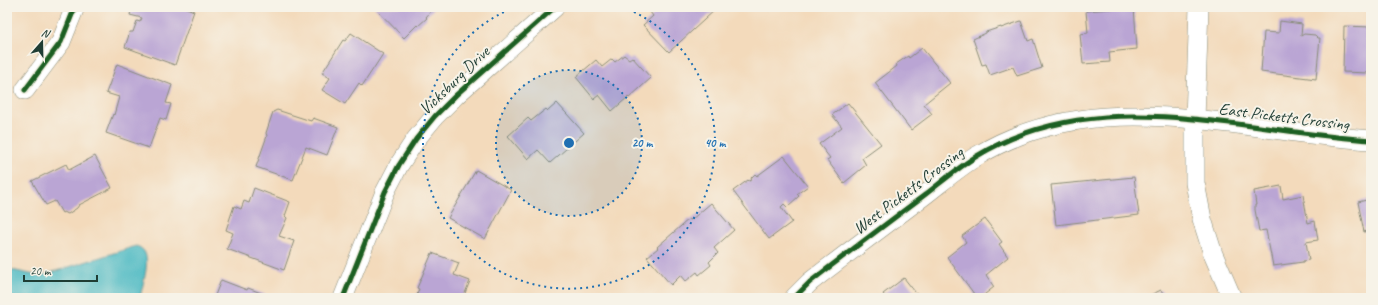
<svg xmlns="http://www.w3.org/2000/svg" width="1378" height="305" font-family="Caveat,sans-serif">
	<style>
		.water { fill: #4bb9c3; stroke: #357b7c }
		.building { fill: #baa5d4 }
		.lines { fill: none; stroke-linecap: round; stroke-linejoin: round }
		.minor-casing { stroke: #898c78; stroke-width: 20 }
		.minor { stroke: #fff; stroke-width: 19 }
		.cycleway-casing { stroke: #f7f3e8; stroke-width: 8 }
		.cycleway { stroke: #1b5e20; stroke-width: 5 }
		.ring { fill: none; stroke: #1f6fb2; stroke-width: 2; stroke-dasharray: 2 4 }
		.labels { text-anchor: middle; stroke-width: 4; stroke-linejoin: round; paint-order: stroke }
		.street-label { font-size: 17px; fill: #1f3d34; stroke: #f7f3e8 }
		.centre { fill: #1f6fb2; stroke: #f7f3e8; stroke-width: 2 }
		.ring-label { font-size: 12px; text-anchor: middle; font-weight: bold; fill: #1f6fb2; stroke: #f7f3e8; stroke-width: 4; stroke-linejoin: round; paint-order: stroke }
	</style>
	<rect width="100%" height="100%" fill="#f7f3e8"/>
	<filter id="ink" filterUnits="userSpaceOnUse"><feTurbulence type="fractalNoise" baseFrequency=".025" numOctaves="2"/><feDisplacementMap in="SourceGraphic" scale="8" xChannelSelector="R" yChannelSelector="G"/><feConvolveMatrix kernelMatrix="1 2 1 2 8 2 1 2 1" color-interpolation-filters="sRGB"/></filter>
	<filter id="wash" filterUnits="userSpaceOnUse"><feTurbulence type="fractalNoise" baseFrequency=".012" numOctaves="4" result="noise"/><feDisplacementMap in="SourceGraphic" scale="16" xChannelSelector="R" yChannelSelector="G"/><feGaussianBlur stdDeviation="0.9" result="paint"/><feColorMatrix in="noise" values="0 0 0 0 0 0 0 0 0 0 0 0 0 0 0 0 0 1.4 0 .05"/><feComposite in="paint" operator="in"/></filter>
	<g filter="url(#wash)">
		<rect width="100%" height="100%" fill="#f3dabb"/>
		<path class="water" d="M136,246C140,247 143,249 145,253C150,263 142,287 140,298H7V269L40,276Z"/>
		<g id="blocks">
			<g class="building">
				<path d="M132,7H184L194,11L175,65L125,47L130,32H133L137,21L140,22L142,18L130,15Z"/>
				<path d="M374,7H438L435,9L434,8L426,17L427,18L418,26L417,25L404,38Z"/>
				<path d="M655,7H714L716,9L669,52L643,25L653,16L650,12Z"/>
				<path d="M1134,7L1137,49L1109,52L1110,62L1083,64L1080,34L1088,33L1086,11Z"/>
				<path d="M1021,21L1028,41L1033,39L1042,68L1017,76L1013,67L990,75L986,64L982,65L973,39L986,33V32L1001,27V28Z"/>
				<path d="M1280,21L1302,24L1301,36L1304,34L1315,35L1318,38H1320L1316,79L1261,72L1264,32L1279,33Z"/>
				<path d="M1344,26L1371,27V69H1368V73L1343,72Z"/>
				<path d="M351,33L383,54L362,86L359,83L345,104L322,90L330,78L322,73L343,40L345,41Z"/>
				<path d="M922,48L950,83L924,104L932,114L911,130L875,83L897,66L896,64L908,56L909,58Z"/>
				<path d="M624,55L629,59L632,57L651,78L629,98L628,97L612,111L599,95L594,99L576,77L596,60L602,67L612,59L615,62Z"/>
				<path d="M117,64L172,85L166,103L171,104L166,120L160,118L149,148L106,133L113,114L114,115L119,97L106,93Z"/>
				<path d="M557,103L584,133L550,163L538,150L528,159L508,136L528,118L531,121L546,109L548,111Z"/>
				<path d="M848,103L881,144L862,158L866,165L844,183L827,160L830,158L819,144L842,127L832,115Z"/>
				<path d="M277,110L311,121L313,118L338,127L327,155L306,147L293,180L256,167L267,136L266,133L273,112Z"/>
				<path d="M95,156L112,188L79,205L77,208L68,214L64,212L62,213L55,201L46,205L32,181L66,164L69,170Z"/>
				<path d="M784,156L808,186L797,194L799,196L787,207L784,204L781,207L792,222L769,239L733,191L748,180L749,181L752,180L751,178L755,174L757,176Z"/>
				<path d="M476,170L511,190L485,239L448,218Z"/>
				<path d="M1134,177L1139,215L1056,225L1051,185Z"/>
				<path d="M1281,186L1283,199L1303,195L1308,223L1315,221L1318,240L1306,242L1309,260L1303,261V262L1273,266L1266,230L1259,231L1255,210V205H1256L1254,191Z"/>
				<path d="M254,188L290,202L285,216L287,218L279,236L294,241L284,270L227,249L233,233L226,230L234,206L241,209L244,201L249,203Z"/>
				<path d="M1371,199V230L1364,232L1358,202Z"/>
				<path d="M711,203L734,230L714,248L718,253L709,262L711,265L699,275L697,272L686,281L681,275L671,285L647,257L658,248L657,247L689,219L691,220Z"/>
				<path d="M985,219L1002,242L999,244L1008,257L986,275L994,287L980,298H977L947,257L966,242L962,236Z"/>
				<path d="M432,253L459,263L454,275L470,281L463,298H416L419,289L417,288Z"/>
				<path d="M904,278L919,297L921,296L923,298H886L883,294Z"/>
				<path d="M221,280L247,290L248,288L274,298H214Z"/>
				<path d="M1161,290L1166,298H1144Z"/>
			</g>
		</g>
	</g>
	<g filter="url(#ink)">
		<use href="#blocks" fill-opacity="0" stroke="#898c78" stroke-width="1"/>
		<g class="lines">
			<defs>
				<g id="minor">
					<path d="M1199,7L1195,119V183L1202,219L1213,254L1232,298"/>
					<path d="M25,90L61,42L75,7"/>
					<path d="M343,298L385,192L399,165L416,139L435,116L456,95L555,7"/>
					<path d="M794,298L810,282C846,254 882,227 918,200C937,186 957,168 977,156C1098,82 1241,132 1371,140"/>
				</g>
			</defs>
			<use href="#minor" class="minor-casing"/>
			<use href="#minor" class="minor"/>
			<defs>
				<g id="cycleway">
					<path d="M25,90L61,42L75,7"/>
					<path d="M343,298L385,192L399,165L416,139L435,116L456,95L555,7"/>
					<path d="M794,298L810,282C846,254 882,227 918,200C937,186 957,168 977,156C1098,82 1241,132 1371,140"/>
				</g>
			</defs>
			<use href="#cycleway" class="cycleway-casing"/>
			<use href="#cycleway" class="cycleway"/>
		</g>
	</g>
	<circle cx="569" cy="143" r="73" fill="#1f6fb2" fill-opacity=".12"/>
	<g class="ring">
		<circle cx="569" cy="143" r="73"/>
		<path d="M623 7A146 146 0 1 1 515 7"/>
	</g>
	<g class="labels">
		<g class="street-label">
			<text transform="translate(454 80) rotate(-44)" y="6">Vicksburg Drive</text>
			<text transform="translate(1284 116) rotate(7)" y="6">East Picketts Crossing</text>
			<text transform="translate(908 190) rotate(-37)" y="6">West Picketts Crossing</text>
		</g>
	</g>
	<circle cx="569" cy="143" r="6" class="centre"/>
	<g class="ring-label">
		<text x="642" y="147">20 m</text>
		<text x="715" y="147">40 m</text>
	</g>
	<rect width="1378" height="305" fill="none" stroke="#f7f3e8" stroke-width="24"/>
	<g transform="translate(42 42) rotate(20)" stroke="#f7f3e8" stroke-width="3" paint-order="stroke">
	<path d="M0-3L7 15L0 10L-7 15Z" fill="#1f3d34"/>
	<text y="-6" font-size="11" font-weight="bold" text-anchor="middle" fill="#1f3d34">N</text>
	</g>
	<path d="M24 275v6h73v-6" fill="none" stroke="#1f3d34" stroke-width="2"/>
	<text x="30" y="275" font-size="12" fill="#1f3d34" stroke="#f7f3e8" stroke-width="3" paint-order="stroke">20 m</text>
</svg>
